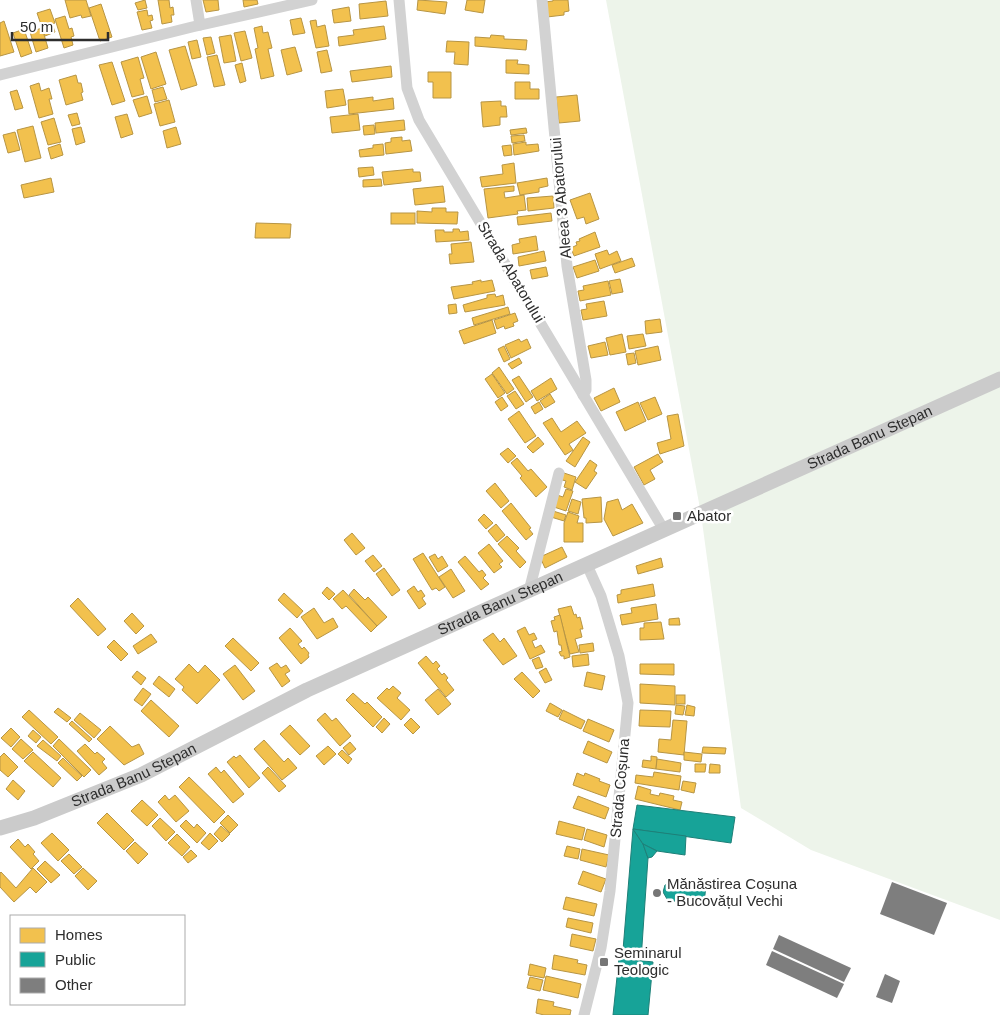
<svg xmlns="http://www.w3.org/2000/svg" width="1000" height="1015" font-family="Arial,sans-serif">
	<style>
		.green { fill: #edf4ea }
		.homes { fill: #f2c14e; stroke: #b79544 }
		.public { fill: #17a398; stroke: #1e8078 }
		.building { fill: #7e7e7e }
		.lines { fill: none; stroke-linecap: round; stroke-linejoin: round }
		.street { stroke: #d2d2d2; stroke-width: 11 }
		.secondary { stroke: #cbcbcb; stroke-width: 15 }
		.poi-dot { fill: #767676; stroke: #fff; stroke-width: 2 }
		.labels { text-anchor: middle; stroke-width: 5; stroke-linejoin: round; paint-order: stroke }
		.street-label { font-size: 15px; fill: #2d2d2d; stroke: #fff }
		.poi-label { font-size: 15px; fill: #2d2d2d; stroke: #fff; text-anchor: start }
	</style>
	<rect width="100%" height="100%" fill="#fff"/>
	<path class="green" d="M606,0H1000V920L811,850L741,808L701,514Z"/>
	<g class="homes">
		<path d="M65,0H86L91,16L82,18L81,15L70,18Z"/>
		<path d="M145,0L147,8L138,10L135,3Z"/>
		<path d="M158,0H169L170,8L173,7L174,15H171L172,22L162,24Z"/>
		<path d="M203,0H218L219,10L206,12Z"/>
		<path d="M243,0H257L258,4L244,7Z"/>
		<path d="M418,0L447,2L445,14L417,10Z"/>
		<path d="M467,0H485L483,13L465,10Z"/>
		<path d="M553,0H568L569,11L564,12V15L547,17L545,2L553,1Z"/>
		<path d="M386,1L388,16L360,19L359,4Z"/>
		<path d="M101,4L112,37L100,41L89,8Z"/>
		<path d="M349,7L351,21L334,23L332,10Z"/>
		<path d="M50,9L55,23L52,24L55,32L45,36L37,13Z"/>
		<path d="M147,10L148,16L152,15L153,20L150,21L152,28L142,30L137,12Z"/>
		<path d="M65,16L69,29L72,28L74,36L71,37L73,45L64,48L55,19Z"/>
		<path d="M301,18L305,33L293,35L290,20Z"/>
		<path d="M316,20L317,27L325,25L329,46L316,48L310,21Z"/>
		<path d="M4,21L14,52L0,56V23Z"/>
		<path d="M262,26L263,33L268,32L272,48L268,49L274,76L261,79L255,49L258,48L254,28Z"/>
		<path d="M384,26L386,39L339,46L338,37L354,35L353,30Z"/>
		<path d="M42,28L48,48L36,52L30,32Z"/>
		<path d="M24,29L32,53L21,57L13,33Z"/>
		<path d="M245,31L252,58L241,61L234,33Z"/>
		<path d="M231,35L236,61L224,63L219,37Z"/>
		<path d="M491,35L504,36V39L527,40L526,50L475,46V37L490,38Z"/>
		<path d="M211,37L215,53L207,55L203,38Z"/>
		<path d="M197,40L201,57L192,59L188,42Z"/>
		<path d="M447,41L469,42L468,65L454,64L455,52H446Z"/>
		<path d="M185,46L197,85L181,90L169,50Z"/>
		<path d="M295,47L302,71L287,75L281,50Z"/>
		<path d="M327,50L332,71L321,73L317,52Z"/>
		<path d="M156,52L166,84L151,89L141,57Z"/>
		<path d="M217,55L225,85L214,87L207,57Z"/>
		<path d="M138,57L144,78L140,79L144,94L132,97L121,62Z"/>
		<path d="M506,60H518L517,64L529,65V74L506,73Z"/>
		<path d="M112,62L125,101L112,105L99,65Z"/>
		<path d="M242,63L246,81L240,83L235,65Z"/>
		<path d="M391,66L392,77L352,82L350,71Z"/>
		<path d="M428,72H451V98H433V82H428Z"/>
		<path d="M76,75L78,83H81L83,92L81,93L83,100L66,105L59,80Z"/>
		<path d="M515,82H530V89H539V99H515Z"/>
		<path d="M39,83L41,91L49,88L52,99H49L53,114L39,118L30,86Z"/>
		<path d="M163,87L167,99L155,102L152,90Z"/>
		<path d="M343,89L346,105L327,108L325,91Z"/>
		<path d="M17,90L23,108L15,110L10,92Z"/>
		<path d="M577,95L580,121L559,123L556,97Z"/>
		<path d="M147,96L152,113L139,117L133,100Z"/>
		<path d="M373,97V101L393,98L394,109L349,114L348,100Z"/>
		<path d="M169,100L175,122L160,126L154,104Z"/>
		<path d="M501,101V106H506L507,117H500V125L483,127L481,102Z"/>
		<path d="M77,113L80,124L72,126L68,115Z"/>
		<path d="M127,114L133,134L121,138L115,117Z"/>
		<path d="M358,114L360,130L332,133L330,117Z"/>
		<path d="M54,118L61,142L48,145L41,122Z"/>
		<path d="M404,120L405,130L376,133L375,123Z"/>
		<path d="M374,125L375,134L364,135L363,126Z"/>
		<path d="M33,126L41,158L25,162L17,130Z"/>
		<path d="M81,127L85,142L76,145L72,129Z"/>
		<path d="M176,127L181,144L167,148L163,131Z"/>
		<path d="M526,128L527,133L511,135L510,130Z"/>
		<path d="M15,132L20,150L8,153L3,135Z"/>
		<path d="M524,135L525,141L512,143L511,136Z"/>
		<path d="M402,137V141L410,140L412,151L386,154L385,143L391,142V138Z"/>
		<path d="M526,142V145L538,144L539,151L514,155L513,144Z"/>
		<path d="M60,144L63,155L51,159L48,148Z"/>
		<path d="M383,144L384,155L360,157L359,150L373,148V145Z"/>
		<path d="M511,145L512,155L504,156L502,146Z"/>
		<path d="M514,163L516,183L482,187L480,177L503,174L502,165Z"/>
		<path d="M373,167L374,175L359,177L358,168Z"/>
		<path d="M413,169V172H420L421,181L384,185L382,172Z"/>
		<path d="M51,178L54,192L24,198L21,185Z"/>
		<path d="M547,178L548,186L539,188V192L520,195L517,183Z"/>
		<path d="M381,179L382,186L363,187V180Z"/>
		<path d="M443,186L445,202L415,205L413,189Z"/>
		<path d="M514,186V191L504,192L505,198L524,195L526,210L517,211L518,214L488,218L484,189Z"/>
		<path d="M590,193L599,219L586,224L584,217L577,219L570,200Z"/>
		<path d="M553,196L554,208L528,211L527,198Z"/>
		<path d="M432,208H446V212H458L457,224L417,223V211L432,212Z"/>
		<rect x="391" y="213" width="24" height="11"/>
		<path d="M551,213L552,221L518,225L517,217Z"/>
		<path d="M256,223L291,224L290,238H255Z"/>
		<path d="M453,229H459L460,232L468,231L469,240L436,242L435,230H444V232H453Z"/>
		<path d="M595,232L600,247L574,256L571,248L577,245L576,242L580,241L579,239Z"/>
		<path d="M536,236L538,250L513,254L512,245L520,243L519,239Z"/>
		<path d="M471,242L474,262L450,264L449,254H452L451,244Z"/>
		<path d="M607,250L609,255L617,251L621,261L600,269L595,254Z"/>
		<path d="M544,251L546,261L519,266L518,257Z"/>
		<path d="M632,258L635,266L615,273L612,265Z"/>
		<path d="M595,260L599,271L577,278L573,267Z"/>
		<path d="M546,267L548,276L532,279L530,270Z"/>
		<path d="M620,279L623,292L612,294L609,281Z"/>
		<path d="M481,280V282L492,280L495,291L454,299L451,287L473,284L472,282Z"/>
		<path d="M608,281L611,295L580,301L578,291L584,290L583,286Z"/>
		<path d="M495,294L496,297L503,295L505,305L465,312L463,305L487,298V295Z"/>
		<path d="M604,301L607,316L583,320L581,310L587,309L586,304Z"/>
		<path d="M456,304L457,313L449,314L448,305Z"/>
		<path d="M508,307L510,314L474,325L472,318Z"/>
		<path d="M515,313L518,321L513,323L514,326L505,329L504,326L497,329L494,320Z"/>
		<path d="M660,319L662,332L646,334L645,321Z"/>
		<path d="M492,320L496,333L464,344L459,331Z"/>
		<path d="M622,334L626,352L610,355L606,338Z"/>
		<path d="M643,334L646,346L629,349L627,336Z"/>
		<path d="M519,339L521,342L527,339L531,348L511,358L505,345Z"/>
		<path d="M605,342L608,355L591,358L588,346Z"/>
		<path d="M504,346L510,359L504,362L498,349Z"/>
		<path d="M658,346L661,360L638,365L635,351Z"/>
		<path d="M634,353L636,363L628,365L626,354Z"/>
		<path d="M519,358L522,363L512,369L508,364Z"/>
		<path d="M499,367L514,389L507,394L492,373Z"/>
		<path d="M492,374L505,393L498,398L485,379Z"/>
		<path d="M519,376L533,397L526,402L512,380Z"/>
		<path d="M551,378L557,389L537,401L531,391Z"/>
		<path d="M614,388L620,402L601,411L594,398Z"/>
		<path d="M515,391L524,404L516,409L507,396Z"/>
		<path d="M550,394L555,402L545,408L540,401Z"/>
		<path d="M502,397L508,406L501,411L495,402Z"/>
		<path d="M655,397L662,414L648,420L640,403Z"/>
		<path d="M539,402L543,409L535,414L531,407Z"/>
		<path d="M638,402L646,421L625,431L616,412Z"/>
		<path d="M519,411L536,436L525,443L508,419Z"/>
		<path d="M678,414L684,446L660,454L657,443L671,439L667,416Z"/>
		<path d="M552,418L561,432L577,421L586,433L569,444L573,450L565,455L543,423Z"/>
		<path d="M538,437L544,444L533,453L527,447Z"/>
		<path d="M583,437L590,442L575,467L566,461Z"/>
		<path d="M508,448L516,456L508,463L500,454Z"/>
		<path d="M658,454L663,462L650,470L655,479L644,485L634,467Z"/>
		<path d="M517,458L528,471L531,469L547,487L536,497L520,478L522,476L511,463Z"/>
		<path d="M590,460L597,465L594,471L597,473L586,489L575,482Z"/>
		<path d="M561,472L576,477L572,490L564,487L566,481L559,479Z"/>
		<path d="M495,483L509,501L501,508L486,491Z"/>
		<path d="M566,489L573,491L566,511L554,507L557,495L563,497Z"/>
		<path d="M601,497L602,522L586,523V518H584L582,499Z"/>
		<path d="M572,499L581,502L578,514L568,511Z"/>
		<path d="M618,499L622,510L632,504L643,523L613,536L604,519L607,502Z"/>
		<path d="M511,503L531,528L529,529L533,534L526,540L502,511Z"/>
		<path d="M553,511L566,515L564,521L551,517Z"/>
		<path d="M568,512L579,516L577,523H583V542H564V523Z"/>
		<path d="M484,514L493,523L486,529L478,520Z"/>
		<path d="M496,524L505,535L497,542L488,531Z"/>
		<path d="M352,533L365,548L356,555L344,540Z"/>
		<path d="M507,536L519,548L516,551L526,562L520,568L498,544Z"/>
		<path d="M489,544L503,561L499,564L502,567L494,573L478,553Z"/>
		<path d="M562,547L567,557L545,568L540,557Z"/>
		<path d="M423,553L445,587L439,591L436,588L432,590L413,559Z"/>
		<path d="M435,554L438,559L442,556L448,566L438,572L429,557Z"/>
		<path d="M373,555L382,566L374,572L365,561Z"/>
		<path d="M465,556L479,572L482,570L486,575L483,578L489,584L481,590L458,562Z"/>
		<path d="M661,558L663,567L638,574L636,566Z"/>
		<path d="M384,568L400,590L392,596L376,574Z"/>
		<path d="M451,569L465,591L453,598L439,577Z"/>
		<path d="M653,584L655,596L618,603L617,595L621,594V590Z"/>
		<path d="M414,586L418,592L421,590L425,596L422,598L426,604L419,609L407,591Z"/>
		<path d="M327,587L335,594L329,600L322,593Z"/>
		<path d="M354,589L365,600L368,597L387,617L377,626L349,595Z"/>
		<path d="M343,590L377,626L371,632L346,606L342,609L333,599Z"/>
		<path d="M284,593L303,611L297,618L278,600Z"/>
		<path d="M78,598L106,629L98,636L70,606Z"/>
		<path d="M656,604L658,619L622,625L620,615L632,613L631,608Z"/>
		<path d="M571,606L574,615L576,614L577,618L580,617L583,629H580L582,637L575,639L579,652L570,654L558,609Z"/>
		<path d="M314,608L324,623L333,618L338,627L317,639L301,617Z"/>
		<path d="M132,613L144,626L136,634L124,621Z"/>
		<path d="M560,615L570,657L564,659V656H561L559,652L562,651L561,645H559L557,631L554,632L551,621L555,620L554,617Z"/>
		<path d="M679,618L680,625H669V619Z"/>
		<path d="M661,622L664,639L640,640V628H644V623Z"/>
		<path d="M525,627L529,635L534,633L537,639L532,641L535,648L541,645L545,652L530,659L517,631Z"/>
		<path d="M290,628L302,641L298,644L302,649L304,647L309,653L308,655L309,657L301,664L279,638Z"/>
		<path d="M493,633L500,642L504,638L517,656L503,665L483,640Z"/>
		<path d="M151,634L157,642L138,654L133,646Z"/>
		<path d="M233,638L259,663L251,671L225,646Z"/>
		<path d="M114,640L128,654L121,661L107,647Z"/>
		<path d="M593,643L594,651L580,653L579,645Z"/>
		<path d="M588,654L589,665L573,667L572,656Z"/>
		<path d="M426,656L433,664L436,661L440,666L437,669L442,675L444,673L448,678L446,680L454,690L446,697L418,663Z"/>
		<path d="M539,657L543,667L536,669L532,660Z"/>
		<path d="M277,663L281,668L286,665L290,671L285,674L290,681L282,687L269,668Z"/>
		<path d="M189,664L198,673L205,665L220,680L197,704L182,690L184,687L175,679Z"/>
		<path d="M640,664H674V675L640,674Z"/>
		<path d="M235,665L255,691L243,700L223,674Z"/>
		<path d="M546,668L552,680L545,683L539,672Z"/>
		<path d="M137,671L146,678L141,685L132,677Z"/>
		<path d="M522,672L540,691L533,698L514,679Z"/>
		<path d="M587,672L605,676L602,690L584,686Z"/>
		<path d="M159,676L175,689L169,697L153,684Z"/>
		<path d="M640,684L675,686V705L640,703Z"/>
		<path d="M393,686L401,693L397,698L410,710L401,720L377,698L387,688L389,690Z"/>
		<path d="M143,688L151,694L142,706L134,700Z"/>
		<path d="M438,689L451,704L438,715L425,700Z"/>
		<path d="M353,693L365,704L367,702L382,717L373,727L346,700Z"/>
		<rect x="676" y="695" width="9" height="9"/>
		<path d="M151,700L179,726L169,737L141,711Z"/>
		<path d="M550,703L562,710L558,717L546,711Z"/>
		<path d="M676,705L685,706L683,715L675,714Z"/>
		<path d="M687,705L695,707L694,716L685,715Z"/>
		<path d="M58,708L71,718L67,722L54,712Z"/>
		<path d="M29,710L58,737L51,744L22,717Z"/>
		<path d="M563,710L585,721L581,729L559,719Z"/>
		<path d="M640,710L671,711L670,727L639,726Z"/>
		<path d="M80,713L101,730L94,738L74,720Z"/>
		<path d="M325,713L332,721L336,718L351,736L340,746L317,720Z"/>
		<path d="M384,718L390,724L382,733L376,727Z"/>
		<path d="M411,718L420,727L413,734L404,725Z"/>
		<path d="M588,719L614,730L609,742L583,731Z"/>
		<path d="M673,720L687,721L684,755L658,752L659,739L671,740Z"/>
		<path d="M72,721L92,739L89,742L69,724Z"/>
		<path d="M290,725L310,746L300,755L280,734Z"/>
		<path d="M110,726L132,747L139,744L144,754L124,765L97,739Z"/>
		<path d="M11,728L20,737L11,747L1,738Z"/>
		<path d="M33,730L41,737L36,743L28,736Z"/>
		<path d="M21,739L33,750L23,759L12,749Z"/>
		<path d="M59,739L91,770L84,777L53,746Z"/>
		<path d="M43,740L61,756L57,761L37,746Z"/>
		<path d="M264,740L284,762L288,758L297,768L282,780L254,749Z"/>
		<path d="M588,741L612,752L607,763L583,753Z"/>
		<path d="M350,742L356,749L349,755L343,748Z"/>
		<path d="M85,744L95,754L97,752L105,759L102,762L107,768L99,775L77,751Z"/>
		<path d="M328,746L336,754L324,765L316,756Z"/>
		<path d="M703,747L726,748L725,754L702,753Z"/>
		<path d="M342,750L352,759L348,764L338,754Z"/>
		<path d="M33,752L61,778L53,787L24,761Z"/>
		<path d="M684,752L702,754L701,762L684,760Z"/>
		<path d="M4,753L18,767L8,777L0,770V757Z"/>
		<path d="M240,755L260,778L249,788L227,762L234,756L236,758Z"/>
		<path d="M651,756L657,757L656,769L642,767L643,760L651,761Z"/>
		<path d="M63,758L82,776L77,781L58,763Z"/>
		<path d="M657,759L681,763L680,772L656,769Z"/>
		<path d="M695,764H706L705,772H695Z"/>
		<path d="M710,764L720,765V773H709Z"/>
		<path d="M216,767L221,773L224,770L244,794L233,803L208,774Z"/>
		<path d="M268,767L286,786L279,792L262,773Z"/>
		<path d="M654,772L681,776L679,790L635,783L636,775L653,777Z"/>
		<path d="M577,773L584,776L585,773L600,779L599,781L610,785L606,797L573,785Z"/>
		<path d="M189,777L225,812L214,823L179,787Z"/>
		<path d="M13,780L25,791L18,800L6,789Z"/>
		<path d="M683,781L696,783L694,793L681,790Z"/>
		<path d="M638,786L651,790L650,794L659,796L660,793L674,796L673,800L682,802L680,810L635,799Z"/>
		<path d="M165,795L169,800L175,795L189,811L176,822L158,802Z"/>
		<path d="M578,796L609,808L605,819L573,808Z"/>
		<path d="M142,800L158,815L147,826L131,811Z"/>
		<path d="M107,813L134,840L124,850L97,823Z"/>
		<path d="M228,815L238,825L230,833L220,823Z"/>
		<path d="M160,818L175,832L166,841L152,826Z"/>
		<path d="M186,820L194,828L197,824L206,833L197,843L180,826Z"/>
		<path d="M559,821L585,828L582,840L556,834Z"/>
		<path d="M221,826L230,834L222,842L214,834Z"/>
		<path d="M587,829L607,835L604,847L584,840Z"/>
		<path d="M52,833L69,850L58,861L41,843Z"/>
		<path d="M210,833L218,841L209,850L201,843Z"/>
		<path d="M177,834L190,847L182,856L168,843Z"/>
		<path d="M18,839L25,847L28,844L35,852L33,854L39,861L31,869L10,847Z"/>
		<path d="M135,842L148,854L138,864L126,851Z"/>
		<path d="M567,846L580,849L578,859L564,856Z"/>
		<path d="M582,849L609,855L606,867L580,860Z"/>
		<path d="M191,850L197,856L188,863L183,857Z"/>
		<path d="M69,854L82,867L74,874L61,861Z"/>
		<path d="M45,861L60,875L51,883L37,869Z"/>
		<path d="M33,868L47,882L36,893L30,887L14,902L0,887V873L1,872L16,888Z"/>
		<path d="M83,868L97,881L88,890L75,876Z"/>
		<path d="M583,871L606,879L601,892L578,884Z"/>
		<path d="M566,897L597,904L594,916L563,909Z"/>
		<path d="M568,918L593,923L591,933L566,927Z"/>
		<path d="M572,934L596,939L593,951L570,946Z"/>
		<path d="M554,955L578,960L577,963L587,965L585,975L552,969Z"/>
		<path d="M530,964L546,968L544,978L528,975Z"/>
		<path d="M546,976L581,984L578,998L543,990Z"/>
		<path d="M530,977L543,980L540,991L527,988Z"/>
		<path d="M538,999L554,1002L553,1006L571,1010L570,1015H544L536,1013Z"/>
	</g>
	<g class="public">
		<path d="M637,805L735,817L731,843L633,829Z"/>
		<path d="M633,829L643,844L648,858L641,960L627,958L628,952L623,950Z"/>
		<path d="M633,829L686,836L685,855L657,851L643,844Z"/>
		<path d="M643,844L657,851L652,857L648,858Z"/>
		<path d="M681,879H685L690,883L706,885L704,904L687,903L681,906L677,905L675,901L667,899L663,892L665,885L673,882H678Z"/>
		<path d="M619,958L653,962L648,1015H613Z"/>
	</g>
	<g class="building">
		<path d="M892,882L947,903L934,935L880,914Z"/>
		<path d="M779,935L851,968L844,982L773,949Z"/>
		<path d="M772,951L844,984L837,998L766,965Z"/>
		<path d="M885,974L900,981L892,1003L876,997Z"/>
	</g>
	<g class="lines">
		<g class="street">
			<path d="M196,0L200,25"/>
			<path d="M399,0L407,88L419,120L664,530"/>
			<path d="M542,0L567,266L586,380V390L583,395"/>
			<path d="M0,75L192,27L312,0"/>
			<path d="M529,591L559,473"/>
			<path d="M584,1015L601,948L610,891L628,703L619,656L601,596L587,565"/>
		</g>
		<path class="secondary" id="s1" d="M0,828L34,818L141,775L307,690L1000,379"/>
	</g>
	<g class="poi-dot">
		<rect x="672" y="511" width="10" height="10" rx="2.5"/>
		<circle cx="657" cy="893" r="5"/>
		<rect x="599" y="957" width="10" height="10" rx="2.5"/>
	</g>
	<g class="labels">
		<g class="street-label">
			<text transform="translate(561 198) rotate(-95)" y="5">Aleea 3 Abatorului</text>
			<text transform="translate(511 272) rotate(59)" y="5">Strada Abatorului</text>
			<text dy="5" stroke="none"><textPath href="#s1" startOffset="954">Strada Banu Stepan</textPath></text>
			<text dy="5" stroke="none"><textPath href="#s1" startOffset="549">Strada Banu Stepan</textPath></text>
			<text dy="5" stroke="none"><textPath href="#s1" startOffset="144">Strada Banu Stepan</textPath></text>
			<text transform="translate(620 788) rotate(-85)" y="5">Strada Coșuna</text>
		</g>
		<g class="poi-label">
			<text x="687" y="521">Abator</text>
			<text x="667" y="889">Mănăstirea Coșuna<tspan x="667" dy="17">- Bucovățul Vechi</tspan></text>
			<text x="614" y="958">Seminarul<tspan x="614" dy="17">Teologic</tspan></text>
		</g>
	</g>
	<rect x="10" y="915" width="175" height="90" fill="#ffffff" stroke="#ababab"/>
	<rect x="20" y="928" width="25" height="15" fill="#f2c14e" stroke="#ababab"/>
	<text x="55" y="940" font-size="15" fill="#2d2d2d">Homes</text>
	<rect x="20" y="952" width="25" height="15" fill="#17a398" stroke="#ababab"/>
	<text x="55" y="965" font-size="15" fill="#2d2d2d">Public</text>
	<rect x="20" y="978" width="25" height="15" fill="#7e7e7e" stroke="#ababab"/>
	<text x="55" y="990" font-size="15" fill="#2d2d2d">Other</text>
	<path d="M12 32v8h96v-8" fill="none" stroke="#2d2d2d" stroke-width="2.5"/>
	<text x="20" y="32" font-size="15" fill="#2d2d2d" stroke="#ffffff" stroke-width="4" paint-order="stroke">50 m</text>
</svg>
